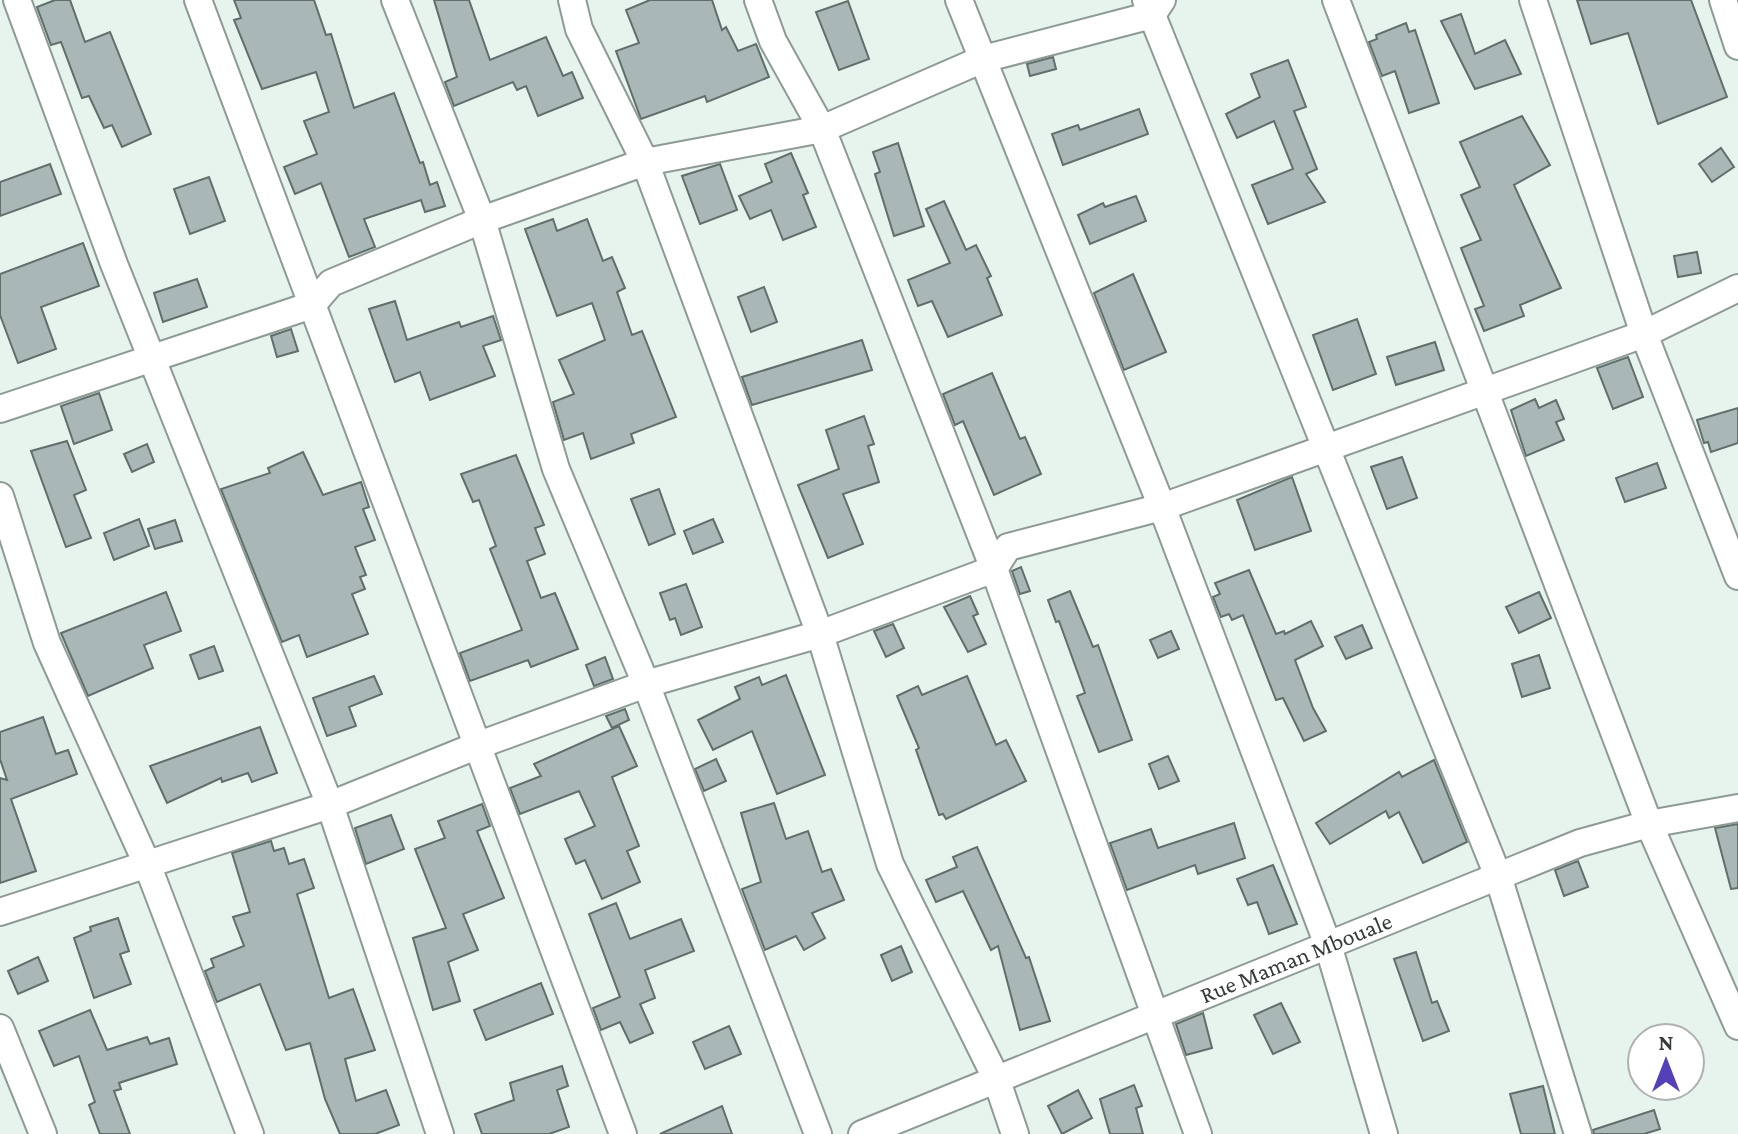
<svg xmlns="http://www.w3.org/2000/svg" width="1738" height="1134" font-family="'Crimson Pro',serif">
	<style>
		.building { fill: #a9b8b6; stroke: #606e6c; stroke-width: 2 }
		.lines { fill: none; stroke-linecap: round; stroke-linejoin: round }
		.minor-casing { stroke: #8e9a94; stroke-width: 30 }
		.minor { stroke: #fff; stroke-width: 26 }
		.labels { text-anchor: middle; stroke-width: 6; stroke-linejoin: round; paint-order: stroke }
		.street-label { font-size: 24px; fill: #363b39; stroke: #fff }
	</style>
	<rect width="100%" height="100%" fill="#e6f4ed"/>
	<g class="building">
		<path d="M55,0H70L85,42L110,32L151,134L122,147L112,125L104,128L89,96L82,98L61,42L51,45L37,7Z"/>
		<path d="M234,0H314L326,35L331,34L354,108L394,93L420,163L423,162L430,185L437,182L445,206L425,212L421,200L364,219L375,247L349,257L321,183L295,194L284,167L317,154L304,121L329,112L316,72L262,89L234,20L241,18Z"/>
		<path d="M434,0H469L490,60L546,37L563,76L572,72L583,98L538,116L526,86L517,90L513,82L454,106L445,82L457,77Z"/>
		<path d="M650,0H712L722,30L726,27L738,51L756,44L769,77L707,102L705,96L641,119L616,51L639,43L626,10Z"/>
		<path d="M1577,0H1691L1727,97L1658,124L1628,33L1591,44Z"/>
		<path d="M848,1L869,59L839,70L816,12Z"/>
		<path d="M1461,14L1475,54L1505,40L1521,74L1475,89L1441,21Z"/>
		<path d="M1406,23L1409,32L1415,30L1439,103L1409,113L1395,71L1382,76L1369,42L1377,39L1376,35Z"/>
		<path d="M1053,57L1056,69L1030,76L1027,64Z"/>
		<path d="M1288,60L1306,107L1294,111L1317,169L1306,174L1325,202L1268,224L1252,185L1293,169L1274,121L1237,138L1226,114L1260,97L1251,74Z"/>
		<path d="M1139,109L1148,134L1063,165L1052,134L1078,125L1080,130Z"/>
		<path d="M1522,116L1550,165L1514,185L1561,288L1520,305L1524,316L1484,331L1475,309L1484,306L1461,248L1481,240L1461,195L1480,187L1460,142Z"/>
		<path d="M898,143L924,226L894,236L875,174L880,172L873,152Z"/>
		<path d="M1721,148L1734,167L1712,182L1699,164Z"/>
		<path d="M791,153L808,193L803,195L816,227L783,240L771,210L750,219L739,196L772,182L765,164Z"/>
		<path d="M50,164L61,194L0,216V182Z"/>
		<path d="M720,164L737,210L700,224L682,176Z"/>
		<path d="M209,177L225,221L190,234L174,189Z"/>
		<path d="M1136,196L1146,221L1090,244L1078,215L1103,203L1105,207Z"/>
		<path d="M944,201L966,250L976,245L991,276L987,278L1002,315L948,337L932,301L918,306L908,280L950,263L926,209Z"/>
		<path d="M553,219L557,231L587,219L603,261L612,257L625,288L617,292L632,335L642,331L676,417L631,434L634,443L591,459L583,433L564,440L553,402L574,394L559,360L605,340L592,303L557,316L525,229Z"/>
		<path d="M83,243L99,286L41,307L56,349L18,363L0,315V274Z"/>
		<path d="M1697,252L1701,273L1678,277L1674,256Z"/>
		<path d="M1133,274L1166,352L1124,370L1094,293Z"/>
		<path d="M197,279L207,307L163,322L154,293Z"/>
		<path d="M764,287L777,322L751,332L738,297Z"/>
		<path d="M395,301L407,340L459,322L461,327L493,316L501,340L483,346L495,376L430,400L420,372L395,382L369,309Z"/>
		<path d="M1357,319L1376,374L1333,390L1313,335Z"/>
		<path d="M291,329L298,351L277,357L271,336Z"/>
		<path d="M862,340L872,370L752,405L742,377Z"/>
		<path d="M1435,342L1444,370L1396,385L1387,357Z"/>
		<path d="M1628,357L1643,397L1613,409L1597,368Z"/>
		<path d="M992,373L1020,439L1025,437L1041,474L994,495L963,421L955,425L943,394Z"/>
		<path d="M99,393L112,430L74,444L61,406Z"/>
		<path d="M1535,399L1539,408L1556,400L1564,419L1556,422L1564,440L1526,456L1511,410Z"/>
		<path d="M1738,408V443L1711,452L1708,442L1704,443L1697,420Z"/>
		<path d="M864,416L874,444L868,446L879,482L843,494L863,544L828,558L798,485L839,469L826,430Z"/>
		<path d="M67,441L86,490L74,495L91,538L66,547L31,451Z"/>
		<path d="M147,444L154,462L132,472L124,454Z"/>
		<path d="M303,452L323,495L361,482L369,507L363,509L375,540L355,547L366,575L360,577L365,589L352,594L368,634L307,657L299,635L282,642L221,489L270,473L268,468Z"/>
		<path d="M516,455L544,525L535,528L545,554L527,561L541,598L555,593L578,649L531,667L528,660L470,681L460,653L522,630L490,549L496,546L479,500L473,502L461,474Z"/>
		<path d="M1402,457L1417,498L1387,509L1371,467Z"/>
		<path d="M1657,463L1666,488L1625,502L1616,478Z"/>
		<path d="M1292,477L1311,531L1255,550L1237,500Z"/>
		<path d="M659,489L675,534L649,545L631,499Z"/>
		<path d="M139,519L149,546L114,560L104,533Z"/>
		<path d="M713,519L723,542L693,554L684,531Z"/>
		<path d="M175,520L182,541L155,549L148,529Z"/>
		<path d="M1021,567L1030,591L1020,594L1012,571Z"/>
		<path d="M1249,570L1276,634L1284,631L1285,634L1311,621L1323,646L1295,660L1313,708L1326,731L1304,741L1283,698L1276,700L1243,615L1232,620L1229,614L1221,617L1213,597L1220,594L1215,583Z"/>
		<path d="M686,584L702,627L681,635L675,618L670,620L660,593Z"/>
		<path d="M1070,591L1093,647L1098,645L1132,740L1099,752L1077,696L1085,693L1059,621L1056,622L1048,600Z"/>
		<path d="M166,592L181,631L144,645L153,668L88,696L61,633Z"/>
		<path d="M1539,592L1551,618L1519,633L1506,607Z"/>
		<path d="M970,596L978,614L973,616L986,644L968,652L944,607Z"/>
		<path d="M893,624L904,648L886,657L874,631Z"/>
		<path d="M1362,625L1372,648L1346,659L1335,637Z"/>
		<path d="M1171,631L1179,649L1158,658L1150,640Z"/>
		<path d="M214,646L223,671L199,679L190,655Z"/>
		<path d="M1539,655L1550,688L1522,697L1512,664Z"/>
		<path d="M605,657L613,679L594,686L586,665Z"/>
		<path d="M786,675L825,775L777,794L752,731L713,750L698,720L740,699L735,687L759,677L762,685Z"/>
		<path d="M374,676L382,694L349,707L356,726L327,736L313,698Z"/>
		<path d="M967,676L996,745L1006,740L1026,781L946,819L943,814L939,815L916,750L919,748L897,696L918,686L922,695Z"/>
		<path d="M625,709L629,720L612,728L606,716Z"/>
		<path d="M43,717L56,754L68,750L77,774L11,799L36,871L0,883V778L7,780L0,759V732Z"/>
		<path d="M619,726L637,766L612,777L639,846L627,851L640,882L602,899L585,860L576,864L565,839L595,826L579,791L520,814L510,788L541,776L534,764Z"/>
		<path d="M260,727L277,773L252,782L248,773L222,782L221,778L167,803L150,766Z"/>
		<path d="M1168,756L1179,781L1159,789L1149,764Z"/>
		<path d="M716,759L726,781L704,791L695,769Z"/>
		<path d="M1434,760L1467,842L1423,863L1399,812L1389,818L1386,811L1330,844L1316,823L1399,772L1402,777Z"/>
		<path d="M774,803L786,839L808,831L822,872L831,869L844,900L812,913L825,938L804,950L796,936L765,950L742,889L761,882L741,813Z"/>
		<path d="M482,804L490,826L477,831L504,898L463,914L478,950L448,962L460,1001L433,1010L413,938L446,928L415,849L445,838L438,821Z"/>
		<path d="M391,815L404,849L366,864L355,828Z"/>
		<path d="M1234,823L1245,858L1198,874L1195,865L1127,890L1110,843L1151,829L1158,848Z"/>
		<path d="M1738,824V888L1731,889L1715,828Z"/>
		<path d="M271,841L274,851L284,848L289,864L304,859L314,888L297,894L329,998L353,989L375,1050L345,1059L356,1101L386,1090L399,1125L375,1134H340L325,1099L310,1043L286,1050L260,984L217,1002L205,971L214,967L211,959L244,946L233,917L250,912L232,853Z"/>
		<path d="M977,847L1026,958L1029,957L1050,1021L1020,1030L998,946L991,950L963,891L936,902L926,880L957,867L953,857Z"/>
		<path d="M1578,861L1588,887L1564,896L1555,870Z"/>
		<path d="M1273,865L1297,924L1269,934L1257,902L1248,905L1237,879Z"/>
		<path d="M616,903L630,939L681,919L694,951L645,970L655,998L640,1004L653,1033L630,1043L620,1022L601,1030L593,1008L620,997L589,914Z"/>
		<path d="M118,918L129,951L120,954L131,984L94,998L74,938L91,931L90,927Z"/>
		<path d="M901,946L912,972L892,981L881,955Z"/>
		<path d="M1416,952L1432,1003L1437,1001L1449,1031L1423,1041L1394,959Z"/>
		<path d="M38,957L48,981L18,994L8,971Z"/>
		<path d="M541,983L553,1014L486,1040L474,1010Z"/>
		<path d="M1281,1003L1300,1042L1273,1054L1254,1015Z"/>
		<path d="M90,1010L107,1050L147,1037L150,1044L169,1038L177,1064L119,1083L121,1089L114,1091L130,1134H100L89,1105L95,1102L79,1056L54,1066L39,1031Z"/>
		<path d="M1203,1013L1212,1048L1186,1055L1176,1024Z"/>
		<path d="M729,1026L741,1054L705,1069L693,1042Z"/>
		<path d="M562,1066L568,1086L557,1090L569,1127L549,1134H482L475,1114L514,1100L510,1083Z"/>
		<path d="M1134,1085L1142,1106L1136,1108L1143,1134H1110L1100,1099Z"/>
		<path d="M1543,1086L1555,1134H1521L1510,1094Z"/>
		<path d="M1078,1090L1092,1118L1062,1134L1048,1106Z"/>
		<path d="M722,1106L732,1134H660Z"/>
		<path d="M1654,1110L1660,1129L1644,1134H1594L1593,1130Z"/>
	</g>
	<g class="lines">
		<defs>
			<g id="minor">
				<path d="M17,0L114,264L330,805L440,1134"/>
				<path d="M198,0L623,1134"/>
				<path d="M395,0L482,220L556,469L646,684L818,1134"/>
				<path d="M572,0L579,29L645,162L820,634L890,864L996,1078L1015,1134"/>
				<path d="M758,0L773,41L822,129L994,569L1198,1134"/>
				<path d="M959,0L1162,507L1328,945L1384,1134"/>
				<path d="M1146,0L1498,876L1578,1134"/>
				<path d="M1336,0L1649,824L1738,1026"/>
				<path d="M1533,0L1644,334L1738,576"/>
				<path d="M1723,0L1738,46"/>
				<path d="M0,409L312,305L331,283L482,220L645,162L822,129L983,59L1152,15L1162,0"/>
				<path d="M0,496L47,643L147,864L250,1134"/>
				<path d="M0,912L330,805L476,746L646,684L820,634L994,569L1008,547L1162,507L1644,334L1738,288"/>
				<path d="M0,1028L43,1134"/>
				<path d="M862,1134L1580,843L1649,824L1738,808"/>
			</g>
		</defs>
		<use href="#minor" class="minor-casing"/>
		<use href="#minor" class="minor"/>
	</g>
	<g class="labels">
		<g class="street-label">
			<text transform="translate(1296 958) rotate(-22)" y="8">Rue Maman Mbouale</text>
		</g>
	</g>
	<g transform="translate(1666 1062)"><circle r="38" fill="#ffffff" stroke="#afb1b0" stroke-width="2"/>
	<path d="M0-6L14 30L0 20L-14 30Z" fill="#5540b8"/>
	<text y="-12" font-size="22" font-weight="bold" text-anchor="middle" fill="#363b39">N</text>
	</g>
</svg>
